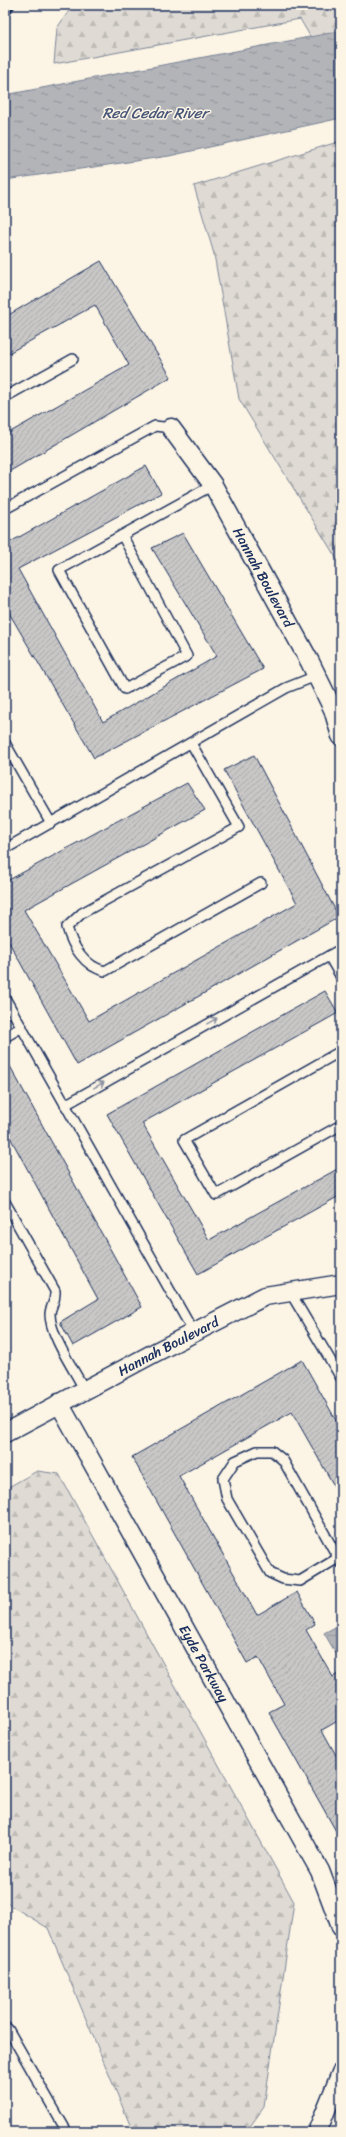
<svg xmlns="http://www.w3.org/2000/svg" width="346" height="2137" font-family="Sriracha,sans-serif">
	<style>
		.forest { fill: url(#forest-firs); stroke: #7d8599 }
		.water { fill: url(#water-ripples); stroke: #767f94 }
		.building { fill: url(#building-hatch); stroke: #1b2f5e }
		.lines { fill: none; stroke-linecap: round; stroke-linejoin: round }
		.service-casing { stroke: #1b2f5e; stroke-width: 12 }
		.minor-casing { stroke: #1b2f5e; stroke-width: 21 }
		.service { stroke: #fcf5e5; stroke-width: 9 }
		.minor { stroke: #fcf5e5; stroke-width: 18 }
		.rail { stroke: #1b2f5e; stroke-width: 3 }
		.oneway { stroke: #8c92a2 }
		.labels { text-anchor: middle; stroke-width: 3; stroke-linejoin: round; paint-order: stroke }
		.street-label { font-size: 14px; fill: #1b2f5e; stroke: #fcf5e5 }
		.water-label { font-size: 15px; font-style: italic; fill: #485779; stroke: #fcf5e5 }
	</style>
	<defs>
		<pattern id="forest-firs" width="22" height="20" patternUnits="userSpaceOnUse"><rect width="22" height="20" fill="#dfdbd4"/><path d="M5 1l3.5 6h-7zM16 11l3.5 6h-7z" fill="#bfbcb8"/></pattern>
		<pattern id="water-ripples" width="26" height="14" patternUnits="userSpaceOnUse"><rect width="26" height="14" fill="#b2b4b8"/><path d="M2 4q2-2 4 0t4 0M15 11q2-2 4 0t4 0" fill="none" stroke="#909399"/></pattern>
		<pattern id="building-hatch" width="6" height="6" patternUnits="userSpaceOnUse"><rect width="6" height="6" fill="#c8c7c6"/><path d="M-1 1l2-2M0 6l6-6M5 7l2-2" fill="none" stroke="#ababac"/></pattern>
	</defs>
	<rect width="100%" height="100%" fill="#fcf5e5"/>
	<filter id="ink" filterUnits="userSpaceOnUse"><feTurbulence type="fractalNoise" baseFrequency=".025" numOctaves="2"/><feDisplacementMap in="SourceGraphic" scale="8" xChannelSelector="R" yChannelSelector="G"/><feConvolveMatrix kernelMatrix="1 2 1 2 8 2 1 2 1" color-interpolation-filters="sRGB"/></filter>
	<g filter="url(#ink)">
		<g class="forest">
			<path d="M73,5H341V89L300,19L54,64L57,28Z"/>
			<path d="M341,141V566L239,399L214,254L194,186Z"/>
			<path d="M37,1471L59,1474L294,1902L264,2107L246,2132H133L48,1928L5,1902V1489Z"/>
		</g>
		<g class="water">
			<path d="M341,31V118L169,156L5,180V95Z"/>
			<path d="M341,1624V1662L324,1633Z"/>
		</g>
		<g class="building">
			<path d="M101,261L171,377L5,474V435L129,365L95,305L5,355V317Z"/>
			<path d="M146,466L161,493L18,569L103,722L217,656L152,548L183,533L263,669L94,758L5,606V545Z"/>
			<path d="M254,755L339,917L77,1065L5,935V878L7,881L187,783L205,810L24,910L89,1021L297,903L224,770Z"/>
			<path d="M325,991L338,1013L142,1123L209,1240L341,1167V1195L198,1274L107,1114Z"/>
			<path d="M5,1057L142,1307L73,1346L60,1322L98,1299L5,1128Z"/>
			<path d="M302,1360L341,1429V1498L292,1412L179,1476L257,1615L297,1592L315,1624L306,1630L333,1677L341,1672V1719L322,1730L341,1764V1840L269,1712L284,1704L258,1657L247,1663L132,1457Z"/>
		</g>
		<g class="lines">
			<defs>
				<g id="service">
					<path d="M5,397L73,359"/>
					<path d="M5,509L155,426L171,428"/>
					<path d="M122,535L187,656L125,689L59,570L213,485"/>
					<path d="M5,743L51,823"/>
					<path d="M191,743L239,827L82,913L67,927C72,946 85,967 105,971L261,883"/>
					<path d="M5,849L286,688L316,676"/>
					<path d="M329,956L341,977"/>
					<path d="M5,998L194,1333"/>
					<path d="M5,1037L22,1027"/>
					<path d="M341,1051L184,1140L216,1195L341,1125"/>
					<path d="M65,1105L341,949"/>
					<path d="M5,1202L55,1291C56,1303 50,1306 50,1314C50,1336 74,1369 84,1389"/>
					<path d="M290,1292L341,1378"/>
					<path d="M338,1558L300,1581L283,1579L270,1573L227,1499L223,1479L235,1461L257,1451H272L283,1460L341,1563"/>
					<path d="M5,2027L8,2029L67,2132"/>
				</g>
				<g id="minor">
					<path id="s1" d="M171,428L213,485L310,662L333,709L341,736"/>
					<path id="s2" d="M59,1403L320,1871L341,1927"/>
					<path id="s3" d="M5,1433L154,1353L265,1296L341,1284"/>
					<path d="M317,2132L341,2073"/>
				</g>
			</defs>
			<use href="#service" class="service-casing"/>
			<use href="#minor" class="minor-casing"/>
			<use href="#service" class="service"/>
			<use href="#minor" class="minor"/>
			<path class="rail" d="M5,19L15,5"/>
		</g>
		<defs><path id="oneway-shaft" d="M-6 0H5M1.5-3L5.5 0L1.5 3" fill="none" stroke-width="1.6" stroke-linecap="round" stroke-linejoin="round"/></defs>
		<g class="oneway">
			<use href="#oneway-shaft" transform="translate(212 1021) rotate(-29)"/>
			<use href="#oneway-shaft" transform="translate(99 1085) rotate(-29)"/>
		</g>
	</g>
	<g class="labels">
		<g class="street-label">
			<text dy="5" stroke="none"><textPath href="#s1" startOffset="176">Hannah Boulevard</textPath></text>
			<text dy="5" stroke="none"><textPath href="#s3" startOffset="185">Hannah Boulevard</textPath></text>
			<text dy="5" stroke="none"><textPath href="#s2" startOffset="298">Eyde Parkway</textPath></text>
		</g>
		<g class="water-label">
			<text x="155" y="118">Red Cedar River</text>
		</g>
	</g>
	<rect width="346" height="2137" fill="none" stroke="#fcf5e5" stroke-width="20"/>
	<rect x="10" y="10" width="326" height="2117" fill="none" stroke="#1b2f5e" stroke-width="1.5" filter="url(#ink)"/>
</svg>
